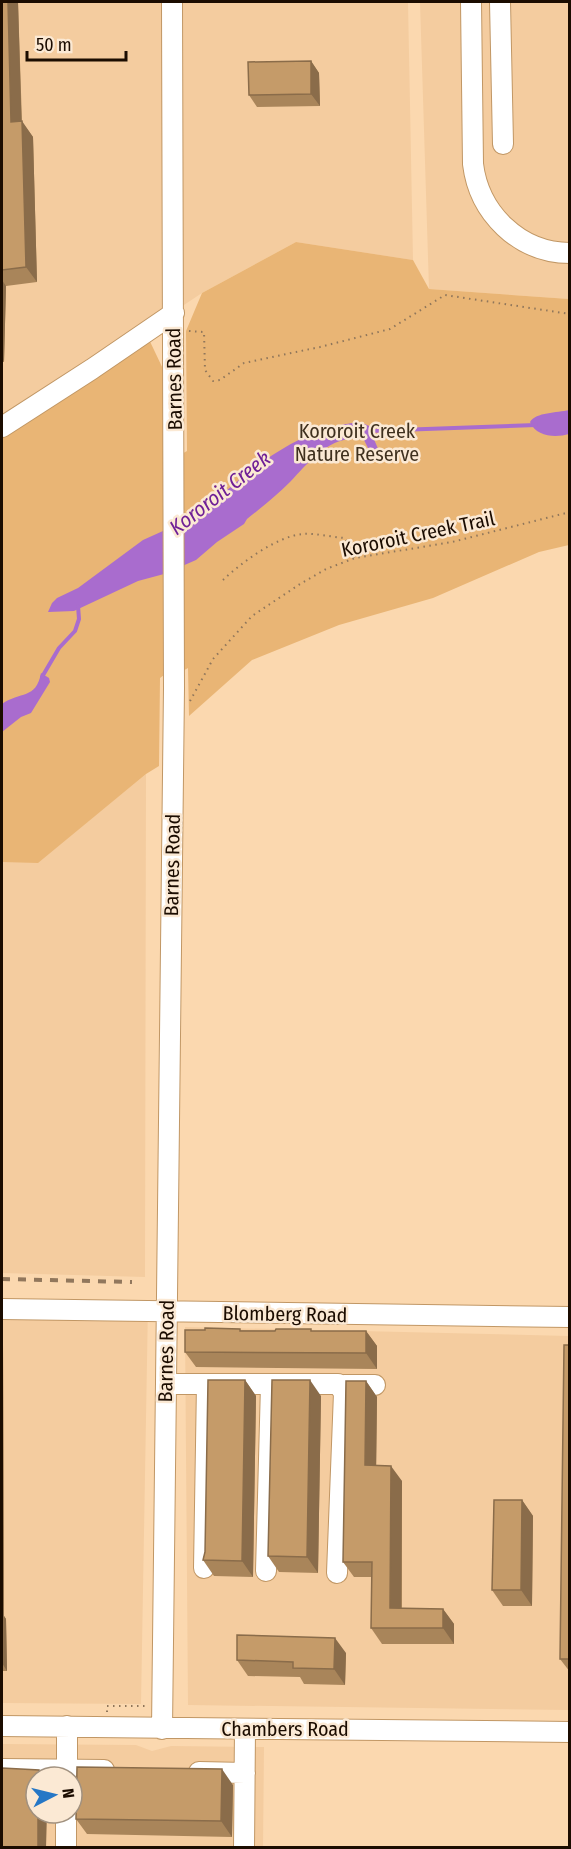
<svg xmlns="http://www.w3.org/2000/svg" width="571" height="1849" font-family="'Fira Sans Condensed',sans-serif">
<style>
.built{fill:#f4cc9f;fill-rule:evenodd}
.green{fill:#e9b575}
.water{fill:#a96cce}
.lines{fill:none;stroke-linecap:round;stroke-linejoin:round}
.stream{stroke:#a96cce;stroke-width:4}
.minor-casing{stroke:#c19765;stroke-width:22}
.path{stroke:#8f765b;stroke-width:2;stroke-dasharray:1.5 4.5;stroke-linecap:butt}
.minor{stroke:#fff;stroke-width:20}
.rail{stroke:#91775c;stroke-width:4;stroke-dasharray:8 8;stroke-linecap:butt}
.wall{fill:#a9855a}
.shaded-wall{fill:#8a6c4a}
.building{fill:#c59b69;stroke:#8a6c4a;stroke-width:1.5}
.labels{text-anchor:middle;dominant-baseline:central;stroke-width:5;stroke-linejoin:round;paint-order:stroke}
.street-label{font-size:20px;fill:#1b0c00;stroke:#fbe9d4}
.park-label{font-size:20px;fill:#3f301e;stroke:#fbe9d4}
.water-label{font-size:21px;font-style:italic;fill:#6f1f96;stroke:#fbe9d4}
</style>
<rect width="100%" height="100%" fill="#fbd8af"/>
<path class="built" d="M2 2H408L413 260 296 242 202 293 2 426Z
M420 2H569V299L429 289Z
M146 774 145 1277 2 1273V862H38Z
M2 1304H148L141 1704 2 1703Z
M185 1327 569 1336V1710L188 1705Z
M2 1744 136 1745 152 1751 171 1746 264 1747 263 1847 2 1848ZM36 1777H72V1813H36Z"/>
<path class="green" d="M296 242 413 260 429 289 569 299V545L539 552 433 598 339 625 252 660 189 716 188 668 165 681 164 675 160 678 159 766 146 774 38 863 2 862V426L145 331 164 371 166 463 187 451 186 331 202 293Z"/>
<path class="water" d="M569 410V434C556 438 536 437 530 422 536 412 557 413 569 410Z
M360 422 374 428 373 437 379 451 376 453 368 448 364 440C332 432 309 462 290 482 277 495 262 507 247 519L244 524 217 542 196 560 164 574 138 581 74 611 48 612 52 603 57 598 78 588 143 540 163 531 179 530C235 486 285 429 360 422Z
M41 673 49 678 50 682 31 713 21 717 2 732V704C20 691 36 700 41 673Z"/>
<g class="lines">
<path class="stream" d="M370 431 536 425
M42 677 59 648 75 631 79 619 78 606"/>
<g class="minor-casing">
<path id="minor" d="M471 2 473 164C479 213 519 253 570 253
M500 2 503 144
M2 427 92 369 174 313
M2 1309 570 1317
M166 1384H338L344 1393 337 1573
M344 1385H375
M204 1568 207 1384
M266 1571 271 1385
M2 1726 570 1732
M162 1729 174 688 172 2
M2 1769 104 1770
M199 1772 245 1773
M67 1777V1726
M66 1848V1813
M244 1848 245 1729"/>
</g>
<path class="path" d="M189 331 204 332 205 370 213 381 220 380 244 363 320 347 390 329 445 295 570 314
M223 580C241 563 277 536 303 534 316 533 331 537 345 538L355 558
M190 701 213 659 252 616 300 584 326 569 355 558 452 542 570 512
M107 1712V1706H147"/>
<use href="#minor" class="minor"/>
<path class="rail" d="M2 1279 132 1282"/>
</g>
<path class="wall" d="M2 2H18L22 122 33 137 37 282 6 286 4 362H2Z
M311 61 319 73 320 106 257 107 249 95Z
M205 1330 313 1331H366L377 1346V1369L196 1367 185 1352Z
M2 1341 3 1344 4 1616 6 1619 7 1671H2Z
M570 1345V1672L560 1659Z
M245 1380 256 1396 253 1577 214 1576 203 1560Z
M366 1381 377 1397 376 1466 402 1481V1608L443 1609 454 1624V1644H382L371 1628 372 1577H354L343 1562Z
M321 1396 318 1573 279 1572 268 1556Z
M522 1500 533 1516 532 1606H503L492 1590Z
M346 1653 345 1685 304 1684 300 1677 248 1676 237 1660Z
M233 1785 232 1837 87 1834 76 1819Z"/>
<path class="shaded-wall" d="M8 2H18L22 138 11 122Z
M311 61 319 73 320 106 311 94Z
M22 121 33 137 37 282 26 267Z
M2 280 6 286 4 362 2 358Z
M366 1331 377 1346V1369L366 1353Z
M2 1341 3 1344 4 1616 6 1619 7 1671 2 1663Z
M245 1380 256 1396 253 1577 242 1561Z
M310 1380 321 1396 318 1573 307 1557Z
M366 1381 377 1397 376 1481 365 1465Z
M391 1466 402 1481 401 1624 390 1608Z
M522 1500 533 1516 532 1606 521 1590Z
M443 1609 454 1624V1644L443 1628Z
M335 1638 346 1653 345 1685 334 1669Z
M222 1769 233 1785 232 1837 221 1821Z
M39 1770 44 1777H39Z
M38 1813H47L46 1848H38Z"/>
<path class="building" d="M2 2H8L11 122 22 121 26 267 2 270Z
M311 61V94L249 95 248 62Z
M205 1328 240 1329V1331H275L276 1329H311V1331H366V1353L185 1352V1330H205Z
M564 1345H570V1659H560Z
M208 1380H245L242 1561 203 1560 205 1552Z
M272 1380H310L307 1557 268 1556Z
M346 1381H366L365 1465 391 1466 390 1608 443 1609V1628H371L372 1562H343Z
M494 1500H522L521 1590H492Z
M237 1635 335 1638 334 1669 293 1668V1662L237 1660Z
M77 1767 222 1769 221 1821 76 1819Z
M2 1768 39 1770V1777H36V1813H38V1848H2Z"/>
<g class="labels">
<g class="street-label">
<text transform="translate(174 379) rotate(-91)">Barnes Road</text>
<text transform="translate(418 534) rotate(-12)">Kororoit Creek Trail</text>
<text transform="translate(172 865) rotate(-89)">Barnes Road</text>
<text transform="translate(285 1314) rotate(1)">Blomberg Road</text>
<text transform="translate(166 1351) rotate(-89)">Barnes Road</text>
<text x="285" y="1729">Chambers Road</text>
</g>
<g class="park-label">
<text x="357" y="431">Kororoit Creek<tspan x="357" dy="23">Nature Reserve</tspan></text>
</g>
<g class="water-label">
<text transform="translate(220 493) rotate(-38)">Kororoit Creek</text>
</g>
</g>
<rect width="571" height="1849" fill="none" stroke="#1b0c00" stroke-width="6"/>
<g transform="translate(54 1795) rotate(83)"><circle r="28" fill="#fbe9d4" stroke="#a1917f" stroke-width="1.5"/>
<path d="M0-4.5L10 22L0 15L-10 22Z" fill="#2577c6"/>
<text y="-9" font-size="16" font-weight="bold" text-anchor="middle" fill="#1b0c00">N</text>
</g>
<path d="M27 51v9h99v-9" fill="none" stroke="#1b0c00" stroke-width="3"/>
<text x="36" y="51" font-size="18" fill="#1b0c00" stroke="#fbe9d4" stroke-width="4.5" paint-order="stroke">50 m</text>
</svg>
